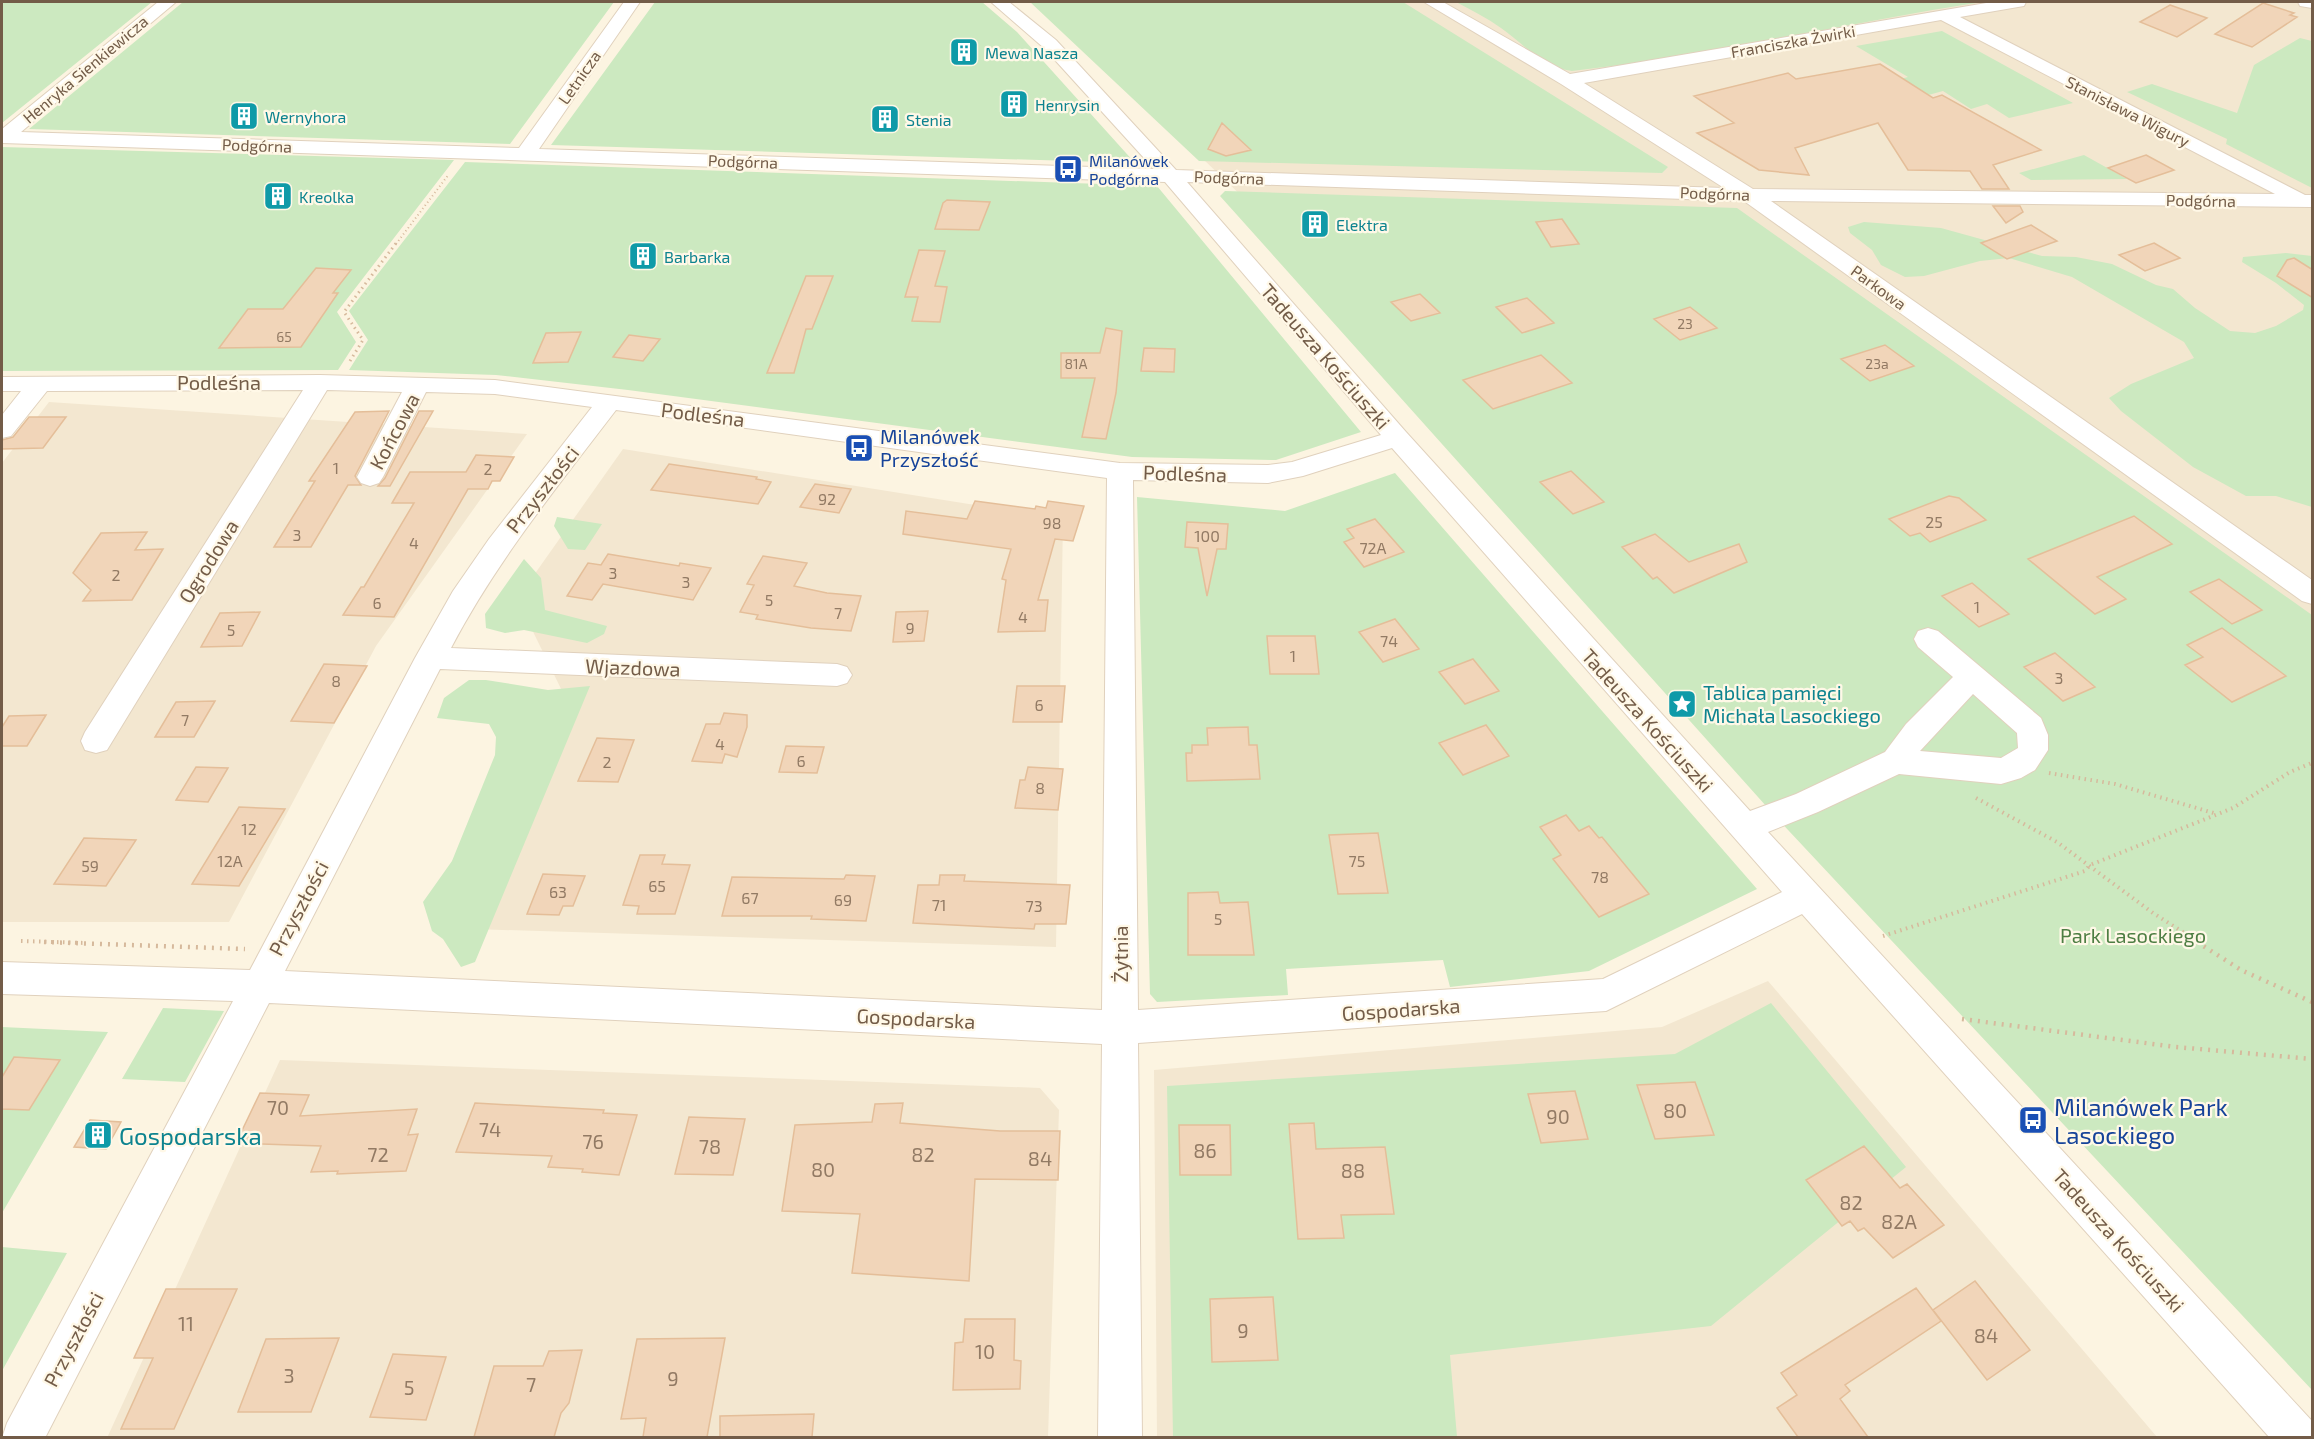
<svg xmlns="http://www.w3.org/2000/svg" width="2314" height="1439" font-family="'Exo 2',sans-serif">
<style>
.residential{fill:#f3e7d0}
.green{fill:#cce9c0}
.building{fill:#f1d5b9;stroke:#e4be99;stroke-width:1.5}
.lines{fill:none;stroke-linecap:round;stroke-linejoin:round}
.minor-casing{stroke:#e0d1bd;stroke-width:2}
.path-far3{stroke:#d6b99c;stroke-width:2;stroke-dasharray:1 3;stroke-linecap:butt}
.path-far2{stroke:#d6b99c;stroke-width:3;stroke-dasharray:1.5 4;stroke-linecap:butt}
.path-far1{stroke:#d6b99c;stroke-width:4;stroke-dasharray:1.5 4.5;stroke-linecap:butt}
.path{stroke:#d6b99c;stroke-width:4.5;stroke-dasharray:2 6;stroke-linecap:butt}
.minor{fill:#fff;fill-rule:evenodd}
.labels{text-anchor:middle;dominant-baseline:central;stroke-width:4.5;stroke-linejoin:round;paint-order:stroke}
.far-number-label{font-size:14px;fill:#927a64}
.far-street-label{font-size:16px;fill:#735c48;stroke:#fff8e7}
.far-culture-label{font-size:16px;fill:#0d838f;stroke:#fff8e7;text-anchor:start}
.far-transit-label{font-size:16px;fill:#164399;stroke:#fff8e7;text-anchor:start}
.number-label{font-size:16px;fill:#927a64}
.street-label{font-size:20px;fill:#735c48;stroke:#fff8e7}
.transit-label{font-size:20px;fill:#164399;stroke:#fff8e7;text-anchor:start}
.culture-label{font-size:20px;fill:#0d838f;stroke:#fff8e7;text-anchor:start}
.park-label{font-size:20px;fill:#4e7e43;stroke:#fff8e7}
.near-number-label{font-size:20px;fill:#927a64}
.near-transit-label{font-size:24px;fill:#164399;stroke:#fff8e7;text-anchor:start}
.near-culture-label{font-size:24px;fill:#0d838f;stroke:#fff8e7;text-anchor:start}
</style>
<rect width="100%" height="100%" fill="#fcf4e1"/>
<path class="residential" d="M1039 2H2312V659L1250 204Z
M49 402 527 434 376 646 229 922H2V463Z
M623 449 1063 519 1056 947 473 929 565 697 517 599Z
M1768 981 2157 1437H1157L1154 1070 1662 1027Z
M280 1060 1040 1088 1059 1110 1048 1437 107 1438Z"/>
<path class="green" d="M2 2H152L2 123Z
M183 2H614L510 144 29 129Z
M655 2H982L1017 32 1135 163 551 145Z
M1030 2H1403L1668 167 1662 173 1199 161Z
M1456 2H1982C1846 23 1710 56 1572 71 1543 68 1524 44 1501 28 1487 18 1471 10 1456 2Z
M1942 31 2073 103 2009 118 1987 104 1971 109 1943 91 1899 103 1870 87 1908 77 1856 46Z
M2300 38 2312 41V188L2226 144 2227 139 2127 92 2152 84 2237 113 2254 65Z
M2 147 454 160 337 312 356 342 338 370 2 371Z
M2084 155 2127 179 2031 180 2019 173Z
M465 162 1157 186 1361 432 1276 460 1132 457 628 390 496 375 349 370 368 340 349 311Z
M1225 191 1737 208 2312 615V1390L1775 816 1220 196Z
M1864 222 1941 228 2042 256 2076 257 2112 264 2156 285 2173 289 2195 308 2230 331 2255 333 2276 326 2303 310 2304 305 2276 283 2242 262 2243 257 2286 253 2312 256V507L2276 496H2246L2193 467 2121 411 2109 398 2131 384 2194 358 2184 342 2072 277 2009 258 1980 261 1924 276 1905 277 1881 265 1872 250 1850 233 1848 227Z
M1395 473 1757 889 1589 971 1450 987 1443 960 1286 969 1288 995 1157 1002 1150 994 1137 497 1285 511Z
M557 517 602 524 585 550 568 549 554 526Z
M524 559 541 578 545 610 607 626 604 634 587 643 524 630 505 633 486 628 485 614Z
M469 680H486L548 690 590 686 475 962 461 967 443 939 432 931 423 902 452 861 495 755 496 737 489 724 437 718 444 698Z
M1771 1003 1906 1167 1711 1326 1450 1355 1457 1437H1173L1167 1086 1675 1054Z
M163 1008 224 1011 185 1082 122 1079Z
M2 1027 108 1032 2 1213Z
M2 1247 67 1253 2 1371Z"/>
<path class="building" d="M2263 3 2294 13 2290 15 2297 17 2252 47 2215 34Z
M2170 5 2207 18 2177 37 2140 22Z
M1880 64 1933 98 1942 95 2041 150 1993 165 2009 189H1982L1970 171 1908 170 1878 123 1795 148 1809 175 1759 170 1697 133 1734 123 1694 96 1788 73 1796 79Z
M1222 123 1251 150 1226 156 1208 149Z
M2146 155 2174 170 2136 183 2108 168Z
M947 200 990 202 979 230 935 229 943 203Z
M1993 206H2020L2023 212 2006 223Z
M1562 219 1579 244 1551 247 1536 222Z
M2031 225 2057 241 2007 259 1981 243Z
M2154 243 2180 258 2145 271 2119 255Z
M919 250 945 251 935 286 947 287 940 322 912 321 918 297H905Z
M2294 258 2313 270V298L2277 276 2287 260Z
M316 268 351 270 333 293H338L301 347 219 348 248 309H283Z
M806 276H833L812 329H806L794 373H767Z
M1420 294 1440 313 1411 321 1391 302Z
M1527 298 1554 323 1522 333 1496 307Z
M1690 307 1717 328 1680 340 1654 319Z
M1106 328 1122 331 1116 393 1106 439 1082 437 1095 378H1061V353H1100Z
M581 332 568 362 533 363 546 333Z
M629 335 660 339 643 361 613 357Z
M1885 345 1914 366 1870 381 1841 359Z
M1144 348 1175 349 1174 372 1141 371Z
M1541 355 1572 383 1493 409 1463 380Z
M389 411 355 476 361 485H348L311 547H274L315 481H309L355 412Z
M419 411H433L390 486H378L385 478Z
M29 417H66L43 448 2 449V440L13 437Z
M476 455 514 457 500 481H492L488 489H468L394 617 343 615 361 587H364L414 503H392L410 472H466Z
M669 464 757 477 756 479 771 482 758 504 651 490Z
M1571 471 1604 502 1573 514 1540 482Z
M815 484 851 489 839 513 800 507Z
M1949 496 1959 498 1986 520 1930 542 1920 533 1910 536 1889 519Z
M975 501 1035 509 1036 506 1046 508 1048 501 1084 506 1073 541 1055 539 1038 600H1048L1045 631 998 632 1006 580 1002 579 1011 549 903 534 906 511 967 519Z
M2134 516 2172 544 2097 577 2126 599 2095 614 2028 559Z
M1375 519 1404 552 1364 567 1344 542 1354 538 1347 529Z
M1187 522 1228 524 1226 549H1217L1207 596 1198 548 1185 547Z
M147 532 135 550 163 549 132 600 83 601 91 590 73 573 101 533Z
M1655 534 1689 562 1739 544 1747 562 1674 593 1657 577 1653 579 1622 547Z
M608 554 679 566 680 563 711 568 693 600 603 584 592 600 567 596 588 563 601 565Z
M763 556 807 563 794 586 827 593 861 596 851 631 811 628 756 619 758 615 740 612 754 585 747 584Z
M2219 579 2262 610 2232 624 2190 592Z
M1972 583 2009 614 1979 627 1942 596Z
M928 611 924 641 893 642 896 612Z
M260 612 242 646 201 647 220 613Z
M1395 619 1419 649 1383 662 1359 632Z
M2222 628 2286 676 2232 702 2185 665 2203 657 2187 645Z
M1267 636H1315L1319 674H1270Z
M2055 653 2095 687 2063 701 2024 667Z
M1473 659 1499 691 1465 704 1439 672Z
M324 664 367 666 334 723 291 721Z
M1017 686H1065L1062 722H1013Z
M215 701 194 737H155L176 702Z
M724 713 747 715V727L737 757 725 754 722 763 692 761 706 724H720Z
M46 715 27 746H2V727L9 716Z
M1486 725 1509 756 1463 775 1439 743Z
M1248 727 1249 745H1257L1260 779 1187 781 1186 753H1192V745H1208L1207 728Z
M597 738 634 740 618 782 578 781Z
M786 746 824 747 817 773 779 772Z
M196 767 228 768 208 802 176 800Z
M1028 767 1063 769 1058 810 1015 808 1020 780H1025Z
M239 807 285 809 239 886 192 884Z
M1566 815 1579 831 1589 826 1599 838 1602 837 1649 894 1599 917 1553 859 1561 855 1540 827Z
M1378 833 1388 893 1338 894 1329 835Z
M84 838 136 840 106 886 54 884Z
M640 855H665L662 864 690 865 675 914H637L639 906 623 905Z
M543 874 585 876 573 906H563L559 915 527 914Z
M846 875 875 876 866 921 811 919 812 916H722L732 877 844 879Z
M940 875H965L964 881 1070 885 1066 924H1035L1034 929 913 923 918 885H939Z
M1218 892 1220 903 1248 902 1254 955H1188V893Z
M14 1057 60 1060 29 1110 2 1109V1077Z
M1695 1082 1714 1135 1655 1139 1637 1085Z
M1575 1091 1588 1139 1541 1143 1528 1094Z
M260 1093 309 1095 300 1116 417 1109 408 1135 418 1134 406 1171 337 1174 338 1171 311 1172 321 1146 236 1143Z
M475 1103 604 1110 603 1113 637 1115 619 1175 582 1172 583 1169 548 1167 552 1156 456 1152Z
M903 1103 900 1123 1000 1131H1060L1058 1180 975 1179 969 1281 852 1273 860 1214 782 1211 795 1125 872 1122 875 1104Z
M689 1117 745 1119 733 1175 675 1174Z
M90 1120 121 1122 106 1149 74 1147Z
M1314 1123 1316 1149 1385 1147 1394 1214 1341 1215 1344 1238 1298 1239 1289 1124Z
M1179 1125H1230L1231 1175H1180Z
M1864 1146 1900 1188 1907 1184 1944 1225 1893 1258 1864 1228 1858 1231 1850 1221 1842 1226 1806 1180Z
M1975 1281 2030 1350 1987 1380 1933 1310Z
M1916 1288 1941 1321 1845 1385 1850 1391 1840 1399 1868 1437H1798L1777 1408 1797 1395 1781 1373Z
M166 1289H237L174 1429H121L153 1358H134Z
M1273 1297 1278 1360 1212 1362 1210 1299Z
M965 1319H1015L1014 1360 1021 1361 1020 1389 953 1390 955 1343 963 1342Z
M339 1338 311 1412H238L266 1339Z
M725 1338 707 1437H643L646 1418 621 1419 637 1339Z
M582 1350 569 1403 561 1413 554 1437H474L494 1366H543L549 1351Z
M393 1354 446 1357 426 1420 370 1417Z
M814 1414 812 1437H720V1416Z"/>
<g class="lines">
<g class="minor-casing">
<path id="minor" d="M158 2H176L21 132 519 148 624 2H640L539 149 1154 169 1044 48 991 2H1009L1056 40 1176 170 1724 188 1561 84 1424 2H1443L1570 74 1992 2H2026L2024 6 2018 7 1960 17 2305 195H2312V207L1771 201 2312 580V604L2302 601 1744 201 1187 182 1406 432 1750 811 1796 794 1885 752 1906 724 1953 677 1918 647 1914 639 1918 631 1928 628 1938 631 2041 718 2048 735V750L2035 770 2021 778 2001 784 1899 774 1818 812 1768 832 2312 1421V1438H2270L1802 914 1606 1011 1138 1043 1142 1438H1098L1102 1044 269 1003 45 1438H2L7 1423 233 1001 2 994V962L250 970 415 658 453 591 489 539 592 407 495 394 426 392 383 477 379 483 370 486 361 483 357 477 402 392 327 390 107 750 96 753 85 750 81 741 85 732 303 390 47 391 11 436 2 438V415L21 391H2V377L320 375 495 380 1120 463 1268 465 1292 462 1381 435 1165 182 2 143V129ZM1941 20 2275 194 1753 189 1584 83ZM616 410 1107 478 1102 1010 285 971 440 669 837 686 847 683 852 675 847 667 837 664 451 648C496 562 557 487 616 410ZM1392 448 1782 892 1603 979 1138 1010 1133 480 1268 483 1303 476ZM1973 694 2017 733 2018 748 2001 758 1920 751Z
M2298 2H2312V8L2300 6Z"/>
</g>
<path class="path-far3" d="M396 244 449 174"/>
<path class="path-far2" d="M350 361 363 340 344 312 397 242"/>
<path class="path-far1" d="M2049 773 2115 784 2217 814
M1976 798 2057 842 2153 913 2200 943
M1883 936 2085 871 2090 865 2233 808 2290 772 2312 763
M21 941 86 943"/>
<path class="path" d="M44 942 245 949
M2197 942 2241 970 2312 1002
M1962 1019 2176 1047 2312 1059"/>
<use href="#minor" class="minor"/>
</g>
<defs>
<g id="building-square" transform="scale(1.5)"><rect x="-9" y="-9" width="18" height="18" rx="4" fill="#0f9aa8" stroke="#fff8e7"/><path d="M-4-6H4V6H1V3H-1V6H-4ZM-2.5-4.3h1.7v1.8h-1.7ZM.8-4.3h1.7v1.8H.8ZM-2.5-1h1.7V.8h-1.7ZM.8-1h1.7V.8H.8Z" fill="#fff"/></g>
<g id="bus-square" transform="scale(1.5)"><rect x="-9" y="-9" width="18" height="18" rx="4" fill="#1a4fb4" stroke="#fff8e7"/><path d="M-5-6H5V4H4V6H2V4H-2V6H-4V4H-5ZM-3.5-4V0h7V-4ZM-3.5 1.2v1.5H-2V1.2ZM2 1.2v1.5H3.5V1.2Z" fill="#fff"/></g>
<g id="sight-square" transform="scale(1.5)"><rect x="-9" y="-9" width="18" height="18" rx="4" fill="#0f9aa8" stroke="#fff8e7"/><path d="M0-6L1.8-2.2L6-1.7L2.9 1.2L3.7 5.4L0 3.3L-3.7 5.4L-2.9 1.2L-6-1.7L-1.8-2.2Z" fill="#fff"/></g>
</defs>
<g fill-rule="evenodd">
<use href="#building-square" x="964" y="52"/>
<use href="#building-square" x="1014" y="104"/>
<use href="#building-square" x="244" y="116"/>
<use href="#building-square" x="885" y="119"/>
<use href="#bus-square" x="1068" y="169"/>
<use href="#building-square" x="278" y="196"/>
<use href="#building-square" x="1315" y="224"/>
<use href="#building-square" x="643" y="256"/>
<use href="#bus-square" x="859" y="448"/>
<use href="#sight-square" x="1682" y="704"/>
<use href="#bus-square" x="2033" y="1120"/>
<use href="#building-square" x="98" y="1135"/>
</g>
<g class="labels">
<g class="far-number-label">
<text x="1685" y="323">23</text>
<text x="284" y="336">65</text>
<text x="1076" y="363">81A</text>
<text x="1877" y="363">23a</text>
</g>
<g class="far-street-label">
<text transform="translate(1793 41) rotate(-10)">Franciszka Żwirki</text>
<text transform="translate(85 69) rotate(-40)">Henryka Sienkiewicza</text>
<text transform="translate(579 77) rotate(-55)">Letnicza</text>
<text transform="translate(2128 111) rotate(27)">Stanisława Wigury</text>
<text transform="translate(257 145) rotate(2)">Podgórna</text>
<text transform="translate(743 161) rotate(2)">Podgórna</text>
<text transform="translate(1229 177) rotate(2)">Podgórna</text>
<text transform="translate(1715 193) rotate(2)">Podgórna</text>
<text transform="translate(2201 200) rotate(1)">Podgórna</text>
<text transform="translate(1879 287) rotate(36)">Parkowa</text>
</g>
<g class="far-culture-label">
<text x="985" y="52">Mewa Nasza</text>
<text x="1035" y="104">Henrysin</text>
<text x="265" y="116">Wernyhora</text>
<text x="906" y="119">Stenia</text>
<text x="299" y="196">Kreolka</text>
<text x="1336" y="224">Elektra</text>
<text x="664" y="256">Barbarka</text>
</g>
<g class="far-transit-label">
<text x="1089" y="160">Milanówek<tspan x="1089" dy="18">Podgórna</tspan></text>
</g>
<g class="number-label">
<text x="336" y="467">1</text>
<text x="488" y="468">2</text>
<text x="827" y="498">92</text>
<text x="1934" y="521">25</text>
<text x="1052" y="522">98</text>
<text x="297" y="534">3</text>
<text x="1207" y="535">100</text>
<text x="414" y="542">4</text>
<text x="1373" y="547">72A</text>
<text x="613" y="572">3</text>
<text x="116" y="574">2</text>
<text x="686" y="581">3</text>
<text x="769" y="599">5</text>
<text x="377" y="602">6</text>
<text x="1977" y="606">1</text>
<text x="838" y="612">7</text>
<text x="1023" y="616">4</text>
<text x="910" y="627">9</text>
<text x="231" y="629">5</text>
<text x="1389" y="640">74</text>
<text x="1293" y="655">1</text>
<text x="2059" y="677">3</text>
<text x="336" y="680">8</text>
<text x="1039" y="704">6</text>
<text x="185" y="719">7</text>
<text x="720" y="743">4</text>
<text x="801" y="760">6</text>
<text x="607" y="761">2</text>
<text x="1040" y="787">8</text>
<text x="249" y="828">12</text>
<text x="230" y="860">12A</text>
<text x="1357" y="860">75</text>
<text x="90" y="865">59</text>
<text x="1600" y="876">78</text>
<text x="657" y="885">65</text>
<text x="558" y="891">63</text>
<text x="750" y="897">67</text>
<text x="843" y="899">69</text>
<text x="939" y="904">71</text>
<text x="1034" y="905">73</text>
<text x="1218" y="918">5</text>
</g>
<g class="street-label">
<text transform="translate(1326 356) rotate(49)">Tadeusza Kościuszki</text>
<text x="219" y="382">Podleśna</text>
<text transform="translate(703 414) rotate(7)">Podleśna</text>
<text transform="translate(394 431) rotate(-62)">Końcowa</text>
<text transform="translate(1185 473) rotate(2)">Podleśna</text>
<text transform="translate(542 489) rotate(-52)">Przyszłości</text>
<text transform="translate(208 561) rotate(-58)">Ogrodowa</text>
<text transform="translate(633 667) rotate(2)">Wjazdowa</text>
<text transform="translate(1648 720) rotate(48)">Tadeusza Kościuszki</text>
<text transform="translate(298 908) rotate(-62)">Przyszłości</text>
<text transform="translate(1120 954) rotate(-90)">Żytnia</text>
<text transform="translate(1401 1009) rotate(-4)">Gospodarska</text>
<text transform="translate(916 1018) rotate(3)">Gospodarska</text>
<text transform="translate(2119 1240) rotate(48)">Tadeusza Kościuszki</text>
<text transform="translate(73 1339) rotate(-62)">Przyszłości</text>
</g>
<g class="transit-label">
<text x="880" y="436">Milanówek<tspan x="880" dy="23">Przyszłość</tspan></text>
</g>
<g class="culture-label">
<text x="1703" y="692">Tablica pamięci<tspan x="1703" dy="23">Michała Lasockiego</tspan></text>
</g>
<g class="park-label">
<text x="2133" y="935">Park Lasockiego</text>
</g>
<g class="near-number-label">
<text x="278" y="1107">70</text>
<text x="1675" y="1110">80</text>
<text x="1558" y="1116">90</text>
<text x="490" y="1129">74</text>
<text x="593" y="1141">76</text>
<text x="710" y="1146">78</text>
<text x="1205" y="1150">86</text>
<text x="378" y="1154">72</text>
<text x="923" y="1154">82</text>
<text x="1040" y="1158">84</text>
<text x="823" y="1169">80</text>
<text x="1353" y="1170">88</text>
<text x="1851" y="1202">82</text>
<text x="1899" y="1221">82A</text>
<text x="186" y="1323">11</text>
<text x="1243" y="1330">9</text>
<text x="1986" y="1335">84</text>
<text x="985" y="1351">10</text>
<text x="289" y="1375">3</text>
<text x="673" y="1378">9</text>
<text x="531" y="1384">7</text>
<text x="409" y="1387">5</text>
</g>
<g class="near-transit-label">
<text x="2054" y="1106">Milanówek Park<tspan x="2054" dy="28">Lasockiego</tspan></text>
</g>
<g class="near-culture-label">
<text x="119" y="1135">Gospodarska</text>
</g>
</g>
<rect width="2314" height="1439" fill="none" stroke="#735c48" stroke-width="6"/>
</svg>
